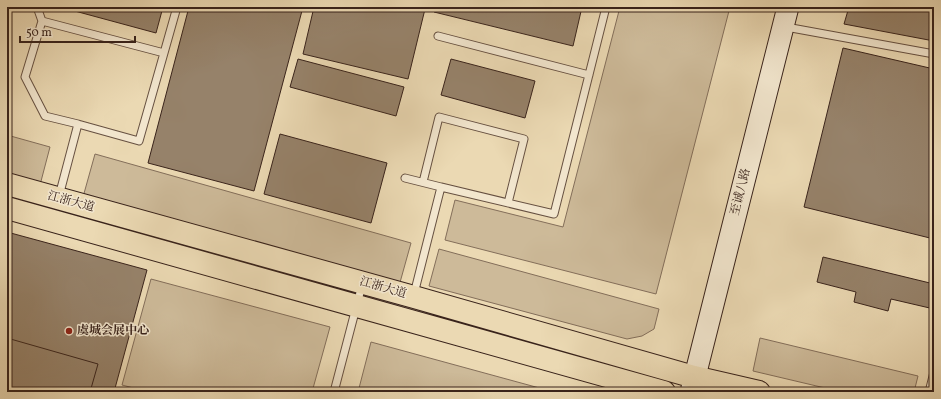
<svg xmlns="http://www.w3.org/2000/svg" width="941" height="399" font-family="Vollkorn,'Noto Serif SC',serif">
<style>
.green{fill:#cdba99;stroke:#836e5a}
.building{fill:#96826a;stroke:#39231b}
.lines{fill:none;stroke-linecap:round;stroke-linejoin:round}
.lane-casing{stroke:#665041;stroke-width:9}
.secondary-casing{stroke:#39231b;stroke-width:23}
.primary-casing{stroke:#39231b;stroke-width:24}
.lane{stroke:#f2e6ce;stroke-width:7}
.secondary{stroke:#f2e6ce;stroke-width:21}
.primary{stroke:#ebd9b3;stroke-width:22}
.poi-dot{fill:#8f2418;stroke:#f2e6ce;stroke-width:1.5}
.labels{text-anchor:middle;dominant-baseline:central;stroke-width:3;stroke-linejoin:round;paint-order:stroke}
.street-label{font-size:12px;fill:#39231b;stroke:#f2e6ce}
.poi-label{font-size:12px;font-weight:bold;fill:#39231b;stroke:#f2e6ce;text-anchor:start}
</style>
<rect width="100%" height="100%" fill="#ebd9b3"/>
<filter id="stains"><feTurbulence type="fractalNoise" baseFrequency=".005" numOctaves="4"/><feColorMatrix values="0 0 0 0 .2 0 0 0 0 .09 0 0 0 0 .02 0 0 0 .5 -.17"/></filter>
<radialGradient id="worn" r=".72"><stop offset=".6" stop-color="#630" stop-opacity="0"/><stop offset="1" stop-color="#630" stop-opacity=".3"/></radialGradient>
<path class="green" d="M620 7H730L656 294 445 240 455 200 563 227Z
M7 135 50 147 40 185 7 176Z
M95 154 411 243 399 286 83 197Z
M439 249 659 309 654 329 642 336 627 339 429 286Z
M151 279 330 327 312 392H149L122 385Z
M760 338 918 376 914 392H842L753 371Z
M371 342 554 392H358Z"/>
<path class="building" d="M60 7H163L156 33Z
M189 7H303L254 191 148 163Z
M314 7H417L425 9 408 79 303 54Z
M436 7H582L573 46 434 12Z
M849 7H934V41L844 24Z
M843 48 934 69V239L804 207Z
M298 59 404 87 396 116 290 87Z
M451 59 535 81 525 118 441 95Z
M280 134 387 163 371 223 264 194Z
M7 232 147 270 114 392H7Z
M823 257 934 284V309L891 299 888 311 854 302 856 292 817 282Z
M7 338 98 364 90 392H7Z"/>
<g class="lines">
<g class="lane-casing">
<path id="lane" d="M37 7 42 21
M786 27 934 54
M438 36 589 75
M164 53 177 7
M405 178 441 187 414 294
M423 182 439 117 524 139 508 203
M441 187 554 214 606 7
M59 196 78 124 139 141 164 53 42 21 25 77 45 116 78 124
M334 392 362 285
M929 392 934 372"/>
</g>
<g class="secondary-casing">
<path id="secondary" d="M691 392 788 7"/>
</g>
<g class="primary-casing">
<path id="primary" d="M7 184 414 297 694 377 759 392
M7 208 664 392"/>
</g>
<use href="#lane" class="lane"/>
<use href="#secondary" class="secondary"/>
<use href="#primary" class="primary"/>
</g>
<circle class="poi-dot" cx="69" cy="331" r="4"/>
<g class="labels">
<g class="street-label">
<text transform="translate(741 192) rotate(-76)">至诚八路</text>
<text transform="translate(71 202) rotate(15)">江浙大道</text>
<text transform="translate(383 288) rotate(16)">江浙大道</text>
</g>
<g class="poi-label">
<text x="77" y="331">虞城会展中心</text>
</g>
</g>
<rect width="941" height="399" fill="none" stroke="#ebd9b3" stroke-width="24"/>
<rect x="8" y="8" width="925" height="383" fill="none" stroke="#39231b" stroke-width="2"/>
<rect x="12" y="12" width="917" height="375" fill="none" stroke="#39231b"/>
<path d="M20 36v6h115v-6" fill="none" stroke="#39231b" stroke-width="2"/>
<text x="26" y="36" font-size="12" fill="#39231b" stroke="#f2e6ce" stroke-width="3" paint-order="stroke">50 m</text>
<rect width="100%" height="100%" filter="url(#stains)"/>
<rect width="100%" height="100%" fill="url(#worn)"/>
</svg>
